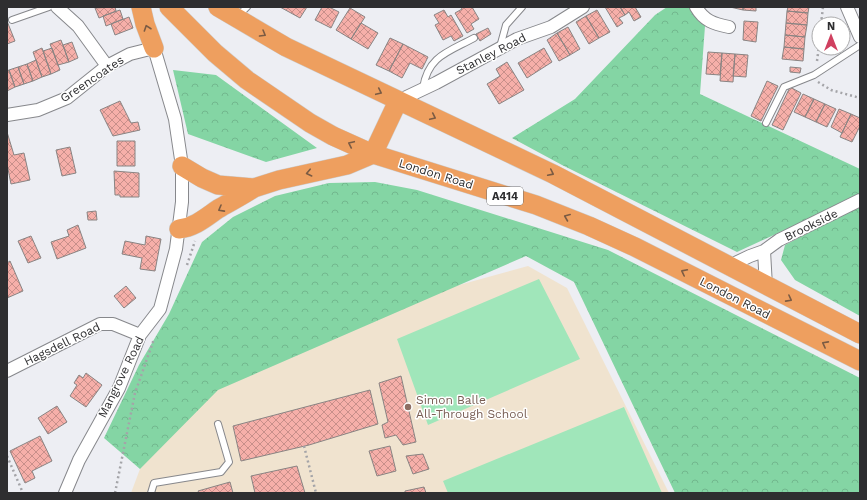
<svg xmlns="http://www.w3.org/2000/svg" width="867" height="500" font-family="'Work Sans',sans-serif">
<style>
.education{fill:#f0e3cf}
.green{fill:#a0e6ba}
.forest{fill:url(#forest-crowns)}
.building{fill:url(#building-cross-hatch);stroke:#898483}
.lines{fill:none;stroke-linecap:round;stroke-linejoin:round}
.service-casing{stroke:#87888c;stroke-width:8}
.minor-casing{stroke:#87888c;stroke-width:14}
.trunk-casing{stroke:#cdcdcd;stroke-width:20}
.path{stroke:#a4a4a8;stroke-width:2.5;stroke-dasharray:2 3;stroke-linecap:butt}
.service{stroke:#fff;stroke-width:6}
.minor{stroke:#fff;stroke-width:12}
.trunk{stroke:#ee9f5f;stroke-width:19}
.oneway{stroke:#7b5b43}
.education-dot{fill:#8d6e63;stroke:#fff;stroke-width:1.5}
.labels{text-anchor:middle;dominant-baseline:central;stroke-width:3;stroke-linejoin:round;paint-order:stroke}
.shield{fill:#fff;stroke:#6d6d6e;stroke-width:1}
.shield-label{font-size:11px;font-weight:bold;fill:#2e2e30}
.street-label{font-size:12px;fill:#2e2e30;stroke:#fff}
.education-label{font-size:12px;fill:#785e54;stroke:#fff;text-anchor:start}
</style>
<defs>
<pattern id="forest-crowns" width="20" height="18" patternUnits="userSpaceOnUse"><rect width="20" height="18" fill="#84d5a4"/><path d="M2 6a3 3 0 1 1 6 0M12 15a3 3 0 1 1 6 0" fill="none" stroke="#72b78e"/></pattern>
<pattern id="building-cross-hatch" width="8" height="8" patternUnits="userSpaceOnUse"><rect width="8" height="8" fill="#f6afa9"/><path d="M0 0l8 8M0 8l8-8" fill="none" stroke="#c88f8a"/></pattern>
</defs>
<rect width="100%" height="100%" fill="#edeef3"/>
<path class="education" d="M528 266 567 288 669 493H131L140 469 238 346Z"/>
<path class="green" d="M539 279 580 359 428 425 397 339Z
M624 407 662 493H448L443 481Z"/>
<path class="forest" d="M667 7H692L705 26 700 94 860 169V195L737 252 562 165 512 138 575 99 655 15Z
M173 70 216 75 317 148 266 162 188 134Z
M375 182 417 190 608 250 860 378V493H675L574 282 526 256 218 390 140 469 104 438 139 365 169 314 202 242 233 217 275 196 329 183Z
M860 206V316L795 280 781 260 785 245Z"/>
<path class="building" d="M115 7 116 11 99 18 95 8Z
M280 7H307L300 18Z
M322 7H329L339 12 331 28 315 20Z
M461 7H472L479 19 471 24 474 29 467 33 455 13 462 9Z
M605 7H620L625 15 619 18 623 23 617 27Z
M620 7H635L641 17 634 21 629 12 625 15Z
M730 7H743V10Z
M743 7H756V11L743 10Z
M788 7H809L808 13 787 11Z
M350 8 365 17 351 39 336 30Z
M120 10 123 19 106 26 103 16Z
M444 10 448 17 451 15 463 36 454 41 451 36 443 40 435 25 439 23 434 15Z
M597 10 610 32 599 38 586 16Z
M787 11 808 13 807 25 786 23Z
M586 16 599 38 589 44 576 22Z
M129 17 133 28 115 35 111 24Z
M7 21 15 41 7 44Z
M744 21 758 22 756 42 743 40Z
M361 23 378 33 368 49 351 39Z
M786 23 807 25 805 37 785 35Z
M568 27 580 49 570 55 557 33Z
M488 28 491 34 480 41 476 34Z
M557 33 570 55 559 61 547 40Z
M785 35 805 37 804 49 784 47Z
M390 38 403 44 389 71 376 65Z
M61 40 69 62 58 65 50 44Z
M72 42 78 58 69 62 63 45Z
M403 44 428 57 422 69 410 63 402 78 389 71Z
M784 47 804 49 803 61 782 59Z
M42 48 51 74 42 77 33 52Z
M52 48 60 70 51 74 43 51Z
M544 48 552 62 527 78 518 63Z
M708 52 722 53 720 75 706 74Z
M722 53 735 54 733 82 720 81Z
M735 54 748 55 746 77 733 76Z
M36 60 42 77 33 81 27 64Z
M507 62 524 90 499 104 487 84 500 76 496 69Z
M27 64 33 81 24 84 18 67Z
M18 67 24 84 15 87 9 70Z
M790 67 801 68 800 73 790 72Z
M9 70 15 87 7 91V71Z
M767 81 778 86 761 121 751 116Z
M790 87 801 93 783 130 772 125Z
M803 94 814 99 805 117 794 112Z
M814 99 825 104 816 122 805 117Z
M120 101 131 123 138 122 140 130 113 136 100 110Z
M825 104 836 109 827 127 816 122Z
M839 109 851 114 842 133 831 127Z
M851 114 860 118V126L852 142 840 137Z
M7 132 14 155 24 153 30 180 11 184 7 164Z
M117 141H135V166H117Z
M70 147 76 173 62 176 56 150Z
M114 171 139 173V197H120V195H115Z
M96 211 97 220H88L87 212Z
M78 225 86 248 57 259 51 242 69 236 67 230Z
M31 236 41 258 28 263 18 241Z
M146 236 161 239 155 271 140 269 142 258 122 254 125 241 145 245Z
M10 261 23 291 7 298V263Z
M126 286 136 298 124 308 114 296Z
M86 373 102 385 86 407 70 396 77 385 74 383 79 375 83 378Z
M401 376 416 442 403 445 396 435 385 438 382 425 388 422 379 383Z
M370 390 378 424 309 445 241 461 233 426Z
M57 406 67 422 48 434 38 418Z
M40 436 52 461 32 471 35 478 25 483 10 451Z
M390 446 396 471 377 476 369 451Z
M423 454 429 469 413 474 406 456Z
M297 466 305 493H255L251 476Z
M230 482 233 493H199L198 491Z
M424 487 426 493H405V491Z"/>
<g class="lines">
<g class="service-casing">
<path id="service" d="M238 16 247 7
M12 20 49 7
M500 47 506 25 522 7
M423 88C428 56 448 52 474 38
M766 123 784 87 814 75 860 45
M151 493 154 483 221 472 229 462 218 424"/>
</g>
<g class="minor-casing">
<path id="minor" d="M57 7 78 26 107 66
M696 7C704 21 714 24 729 27
M847 7 860 37
M398 101 436 83 517 39 551 27 583 7
M7 115 38 110 67 98 107 66 130 54 154 48 175 119 182 166V202L176 249 160 309 140 335 119 388 79 460 65 493
M764 251 779 240 860 200
M729 266 750 256 764 251 766 286
M7 371 100 324H113L140 335"/>
</g>
<g class="trunk-casing">
<path id="trunk" d="M141 7 145 24 154 48
M169 7 215 53 247 80 310 123 333 136 373 154 536 205 589 226 635 247 860 361
M218 7 286 47 553 174 860 334
M182 166 202 178 218 185 254 188 279 180 347 165 373 154 398 101
M179 229C195 227 205 218 218 209 230 202 242 196 254 188"/>
</g>
<path class="path" d="M821 24 823 7
M817 61 819 46
M818 82 831 90 860 98
M187 265 195 241
M304 446 316 493
M7 456 23 493
M115 493 135 393 154 339"/>
<use href="#service" class="service"/>
<use href="#minor" class="minor"/>
<use href="#trunk" class="trunk"/>
</g>
<defs><path id="oneway-chevron" d="M-2-3.5L2.5 0L-2 3.5" fill="none" stroke-width="1.6" stroke-linecap="round" stroke-linejoin="round"/></defs>
<g class="oneway">
<use href="#oneway-chevron" transform="translate(147 28) rotate(-109)"/>
<use href="#oneway-chevron" transform="translate(263 34) rotate(30)"/>
<use href="#oneway-chevron" transform="translate(379 92) rotate(25)"/>
<use href="#oneway-chevron" transform="translate(433 117) rotate(25)"/>
<use href="#oneway-chevron" transform="translate(351 144) rotate(-155)"/>
<use href="#oneway-chevron" transform="translate(309 173) rotate(167)"/>
<use href="#oneway-chevron" transform="translate(551 173) rotate(26)"/>
<use href="#oneway-chevron" transform="translate(221 209) rotate(151)"/>
<use href="#oneway-chevron" transform="translate(567 217) rotate(-158)"/>
<use href="#oneway-chevron" transform="translate(684 272) rotate(-153)"/>
<use href="#oneway-chevron" transform="translate(789 299) rotate(28)"/>
<use href="#oneway-chevron" transform="translate(825 344) rotate(-152)"/>
</g>
<circle class="education-dot" cx="408" cy="407" r="4"/>
<g class="labels">
<rect class="shield" x="487" y="187" width="36" height="18" rx="3"/>
<g class="shield-label">
<text x="505" y="196">A414</text>
</g>
<g class="street-label">
<text transform="translate(491 54) rotate(-27)">Stanley Road</text>
<text transform="translate(92 79) rotate(-34)">Greencoates</text>
<text transform="translate(436 174) rotate(17)">London Road</text>
<text transform="translate(811 225) rotate(-26)">Brookside</text>
<text transform="translate(735 298) rotate(27)">London Road</text>
<text transform="translate(62 344) rotate(-26)">Hagsdell Road</text>
<text transform="translate(121 377) rotate(-64)">Mangrove Road</text>
</g>
<g class="education-label">
<text x="416" y="400">Simon Balle<tspan x="416" dy="14">All-Through School</tspan></text>
</g>
</g>
<rect width="867" height="500" fill="none" stroke="#2e2e30" stroke-width="16"/>
<g transform="translate(831 36)"><circle r="19" fill="#ffffff" stroke="#ababac"/>
<path d="M0-3L7 15L0 10L-7 15Z" fill="#d04060"/>
<text y="-6" font-size="11" font-weight="bold" text-anchor="middle" fill="#2e2e30">N</text>
</g>
</svg>
